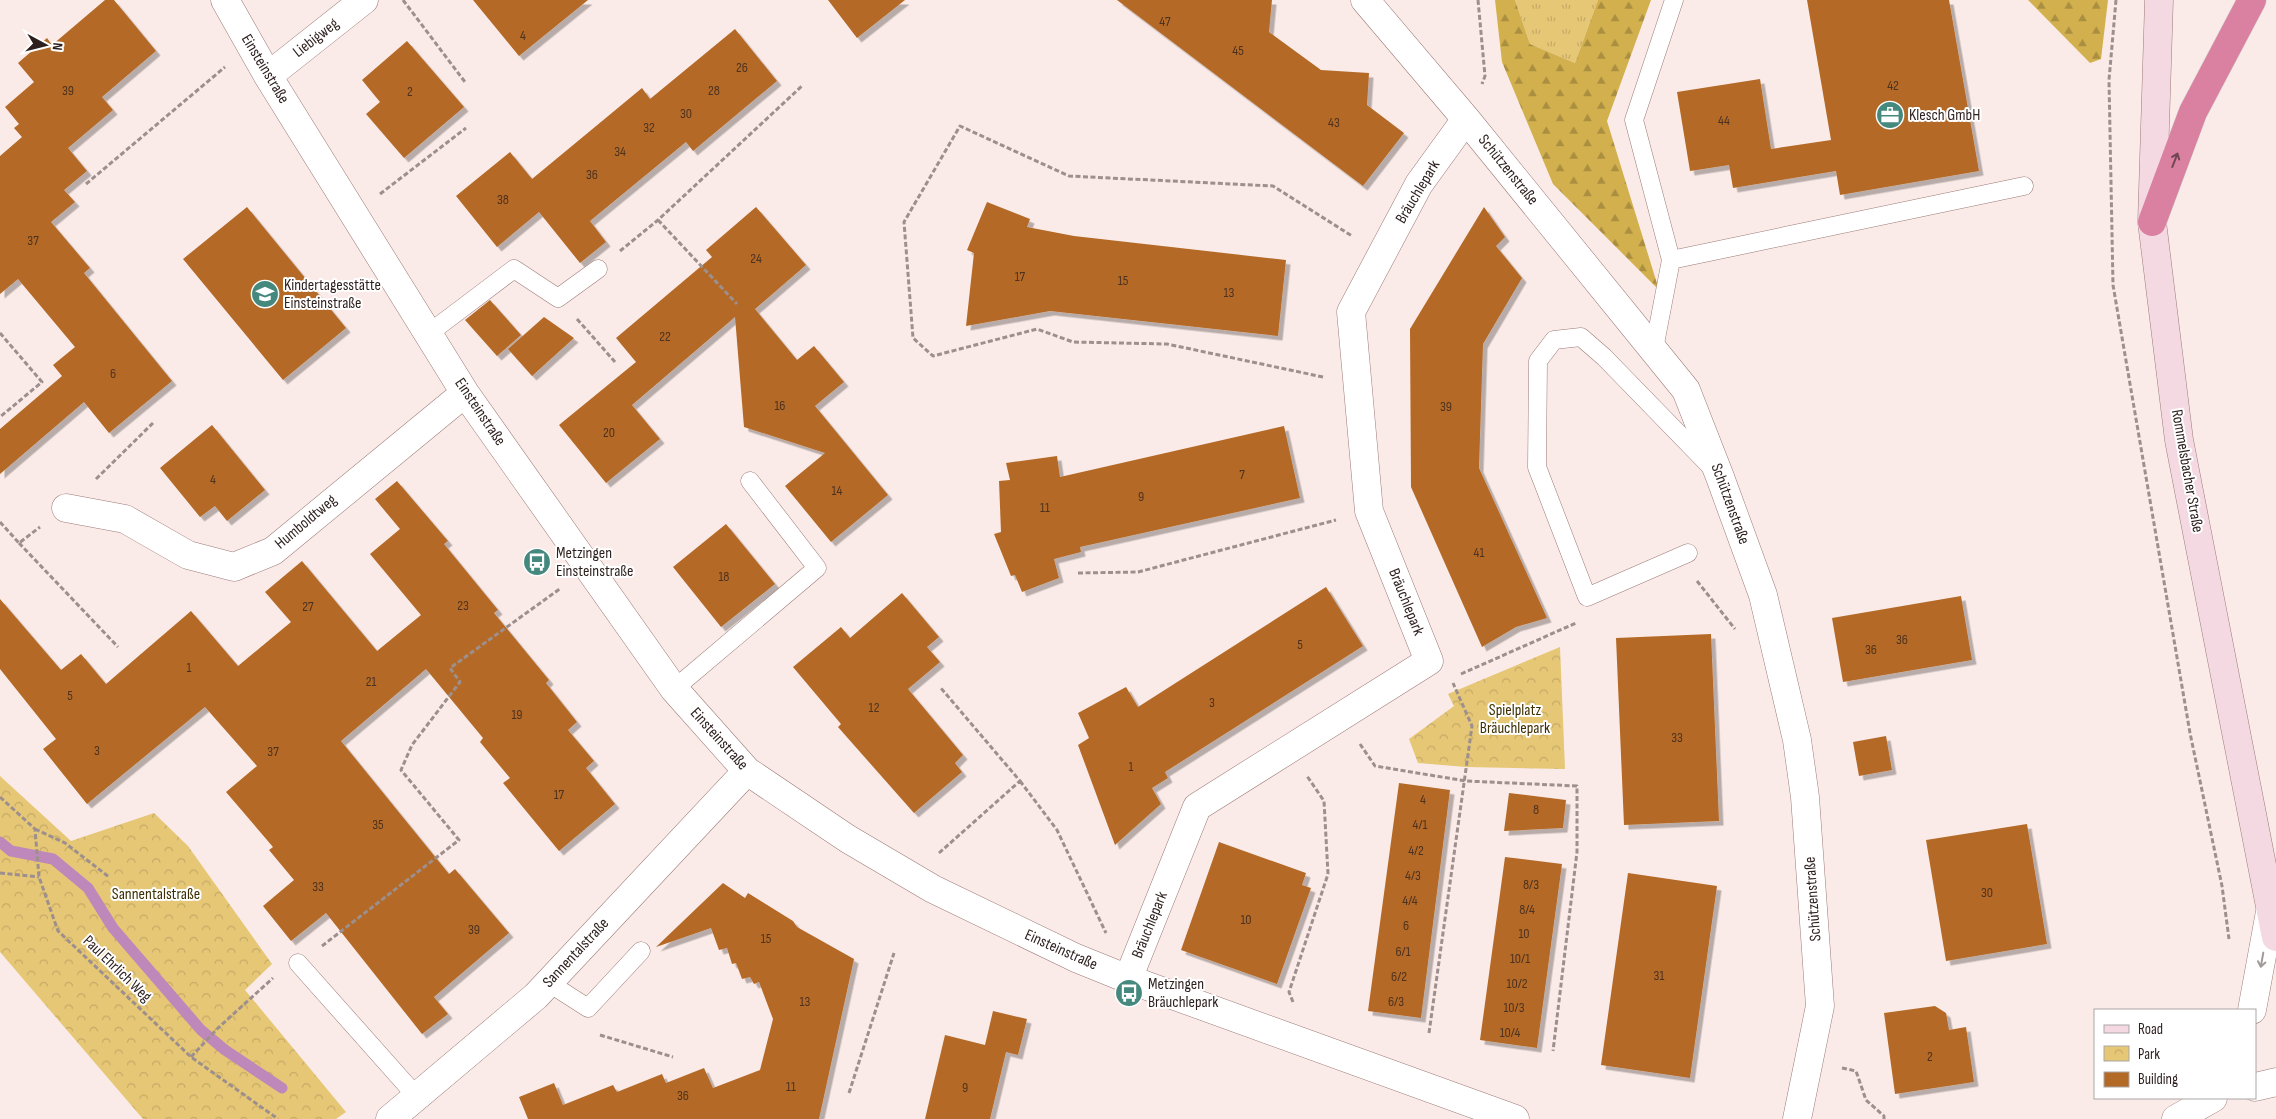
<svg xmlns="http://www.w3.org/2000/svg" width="2276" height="1119" font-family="'Sofia Sans Condensed',sans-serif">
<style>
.grass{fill:url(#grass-tufts)}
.forest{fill:url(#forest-firs)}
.park{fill:url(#park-crowns)}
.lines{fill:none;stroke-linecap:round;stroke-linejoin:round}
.stream{stroke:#be89ba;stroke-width:11}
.building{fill:#b46a27;filter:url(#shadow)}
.lane-casing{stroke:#9d7b77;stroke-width:19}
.street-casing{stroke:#9d7b77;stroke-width:29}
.secondary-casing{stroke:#9d7b77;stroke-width:29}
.highway-casing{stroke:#d1cecd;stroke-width:29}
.path{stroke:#9d8f8d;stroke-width:3;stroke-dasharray:5 2.5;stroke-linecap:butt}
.lane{stroke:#fff;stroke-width:18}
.street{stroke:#fff;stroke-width:28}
.secondary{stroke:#f4d9e3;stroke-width:28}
.highway{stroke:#da81a2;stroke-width:28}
.oneway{stroke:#724652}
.oneway2{stroke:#a09a99}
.labels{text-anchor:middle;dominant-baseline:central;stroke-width:4;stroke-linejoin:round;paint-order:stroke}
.number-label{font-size:14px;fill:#4e3220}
.street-label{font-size:16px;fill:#2c1f1d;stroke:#fff}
.poi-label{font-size:16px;fill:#2c1f1d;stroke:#fff;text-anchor:start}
.park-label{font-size:16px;fill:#3d2f03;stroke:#fff}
</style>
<defs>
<pattern id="grass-tufts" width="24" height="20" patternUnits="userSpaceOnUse" patternTransform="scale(1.25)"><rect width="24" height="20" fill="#e6c776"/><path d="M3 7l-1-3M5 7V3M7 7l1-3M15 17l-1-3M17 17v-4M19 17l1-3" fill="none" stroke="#c5aa66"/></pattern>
<pattern id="forest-firs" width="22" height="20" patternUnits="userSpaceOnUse" patternTransform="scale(1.25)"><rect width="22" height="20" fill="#d3b04e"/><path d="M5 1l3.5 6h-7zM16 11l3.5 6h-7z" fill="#ab8f40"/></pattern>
<pattern id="park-crowns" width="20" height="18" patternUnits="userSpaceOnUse" patternTransform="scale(1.25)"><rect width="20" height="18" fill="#e6c776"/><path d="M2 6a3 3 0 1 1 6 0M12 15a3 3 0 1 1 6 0" fill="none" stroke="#c5aa66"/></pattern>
<filter id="shadow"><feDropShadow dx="4.5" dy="4.5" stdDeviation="0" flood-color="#0004"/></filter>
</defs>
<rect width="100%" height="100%" fill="#faebe8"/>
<path class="grass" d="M1515 0H1598L1575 63 1530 44Z"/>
<path class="forest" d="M1495 0H1515L1530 44 1575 63 1598 0H1651L1607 121 1659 290 1553 184 1502 62Z
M2028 0H2108L2101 59 2090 63Z"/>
<path class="park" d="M1560 647 1565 769 1466 767 1418 763 1409 739 1454 706 1448 694Z
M0 776 71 841 154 813 188 846 272 964 245 990 346 1112 336 1119H143L0 952Z"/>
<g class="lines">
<path class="stream" d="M0 842 11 851 53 859 88 888 113 928 201 1030 225 1050 282 1088"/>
</g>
<path class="building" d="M105 0H114L156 51 102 97 113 110 68 148 87 171 64 190 75 202 51 222 90 268 84 273 172 381 109 433 84 402 0 474V429L62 376 53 365 75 347 18 279 0 294V156L22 137 14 128 19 124 5 107 34 82 18 63 47 38 52 45Z
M473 0H588L519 56Z
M828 0H905L857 38Z
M1117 0H1272L1269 32 1321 70 1369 73 1367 105 1404 133 1363 186Z
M1807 0H1949L1979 171 1840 195 1836 171 1733 188 1729 165 1690 171 1677 92 1760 79 1771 149 1831 140Z
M735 29 777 81 693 151 686 142 590 221 606 242 580 263 539 212 497 247 456 196 510 152 532 179 642 88 650 99Z
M407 41 464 107 404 158 366 114 380 102 362 80Z
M987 202 1030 219 1027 227 1074 236 1286 260 1278 336 1050 311 966 326 974 253 967 250Z
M247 207 346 328 283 380 183 259Z
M756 207 806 265 755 309 797 360 814 346 844 382 815 406 888 495 831 542 785 486 825 453 744 427 735 317 632 405 660 439 606 483 559 425 636 362 616 338 712 257 706 250Z
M1484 207 1505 237 1496 246 1522 278 1483 344 1479 468 1547 618 1516 627 1482 647 1411 487 1410 329Z
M490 300 521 335 497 356 465 320Z
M544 317 574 338 532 376 508 349Z
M212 425 265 490 227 521 215 506 200 517 160 468Z
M1284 426 1300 498 1080 547 1081 552 1054 559 1059 578 1022 592 1015 575 1011 576 994 534 1001 532 999 481 1010 480 1006 463 1057 456 1060 477Z
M397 481 448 541 444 544 498 610 494 613 549 680 546 683 577 722 568 730 594 761 586 768 615 804 559 851 503 783 510 778 480 742 483 738 426 669 341 741 449 874 455 869 509 933 434 997 448 1014 422 1034 326 913 291 941 263 906 294 880 269 850 273 847 226 792 257 766 205 707 87 804 43 749 56 739 0 669V599L61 670 81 654 106 684 191 611 238 666 291 622 265 592 302 561 377 651 421 615 370 554 400 529 375 499Z
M726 524 775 584 721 627 673 567Z
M1326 587 1363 646 1165 772 1168 778 1152 788 1161 804 1115 845 1078 745 1089 738 1078 713 1126 687 1138 707Z
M902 593 939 637 927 647 940 662 908 689 963 755 955 763 962 772 914 813 838 727 841 724 793 667 841 627 850 638Z
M1961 596 1972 660 1843 682 1832 618Z
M1711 634 1719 821 1624 825 1616 638Z
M1886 736 1892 770 1859 776 1853 742Z
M1399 783 1450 790 1421 1018 1368 1011Z
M1509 793 1566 800 1563 828 1504 831Z
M2027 824 2047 944 1946 961 1926 840Z
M1219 842 1306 873 1302 885 1311 888 1277 984 1181 950Z
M1505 857 1562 864 1537 1048 1480 1040Z
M1628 873 1717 886 1690 1078 1601 1065Z
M723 883 745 898 748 893 793 921 797 927 854 959 819 1119H528L519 1097 554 1083 563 1105 613 1085 617 1092 662 1074 666 1083 704 1068 713 1088 760 1070 773 1019 759 982 754 984 750 977 742 979 736 963 732 964 727 948 719 950 711 928 656 947Z
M1935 1006 1946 1013 1949 1030 1966 1027 1974 1082 1895 1094 1884 1013Z
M993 1011 1027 1019 1018 1055 1006 1052 990 1119H925L945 1035 985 1045Z"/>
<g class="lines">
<g class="lane-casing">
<path id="lane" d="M1671 260 2024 186
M428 334 514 269 558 298 598 269
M1654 349 1671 260 1634 120 1674 0
M1688 553 1587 597 1537 467 1538 361 1554 340 1581 337 1604 357 1712 468
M674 689 817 568 750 481
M298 963 418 1098
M549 983 588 1008 641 951"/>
</g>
<g class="street-casing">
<path id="street" d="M225 0 268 76 465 393 674 689 747 771 848 839 933 889 1076 958 1128 979 1515 1119
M1365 0 1466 119 1686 390 1720 477 1763 595 1797 740 1805 797 1820 1006 1797 1119
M268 76 364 0
M66 508 125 519 188 555 234 567 273 551 465 393
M1128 979 1197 807 1429 661 1369 511 1351 312 1419 184 1466 119
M2252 1010 2270 912
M2255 1087 2276 1082
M390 1119 536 996 747 771
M2176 1119 2213 1098"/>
</g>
<g class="secondary-casing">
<path id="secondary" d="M2159 0 2152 222 2179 440 2276 937"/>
</g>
<g class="highway-casing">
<path id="highway" d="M2152 222 2193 112 2252 0"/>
</g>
<path class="path" d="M403 0 465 82
M1478 0 1485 76 1482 84
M2116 0 2109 80 2113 285 2190 733 2222 886 2229 939
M86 184 225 67
M380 194 466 128
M658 220 737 304
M620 251 658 220 803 85
M577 319 615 362
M0 333 42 382 0 417
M1323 377 1167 344 1073 342 1037 329 933 356 913 338 904 222 960 126 1069 176 1273 186 1352 236
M96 479 153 423
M0 522 19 543 40 527
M19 543 118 647
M1078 573 1138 572 1336 520
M1697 581 1735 629
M1461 674 1576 623
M1360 744 1375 766 1466 781 1577 786V852L1553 1051
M1020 781 1057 830 1106 933
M0 797 35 829 39 877 58 931 191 1057 278 1119
M35 829 65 843 109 877
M939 853 1020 781 940 687
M0 873 39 877
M322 946 459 840 401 770 412 745 460 682 450 668 561 588
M1293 1002 1289 992 1328 874 1324 801 1307 776
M1429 1033 1472 726 1453 683
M600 1035 673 1057
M191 1057 218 1028 273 978
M1842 1068 1856 1071 1866 1100 1884 1116V1119
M849 1093 894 953"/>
<use href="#lane" class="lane"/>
<use href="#street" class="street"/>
<use href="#secondary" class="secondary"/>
<use href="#highway" class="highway"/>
</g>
<defs><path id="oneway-shaft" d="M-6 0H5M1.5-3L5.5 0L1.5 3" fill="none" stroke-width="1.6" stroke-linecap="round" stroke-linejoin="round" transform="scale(1.25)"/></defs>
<use class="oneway" href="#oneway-shaft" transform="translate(2175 160) rotate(-69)"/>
<use class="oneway2" href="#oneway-shaft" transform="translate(2262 960) rotate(100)"/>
<defs>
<g id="office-disc" transform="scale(1.4375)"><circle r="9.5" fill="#44887e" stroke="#fff"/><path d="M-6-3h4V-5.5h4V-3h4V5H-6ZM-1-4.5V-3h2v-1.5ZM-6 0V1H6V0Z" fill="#fff"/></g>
<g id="school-disc" transform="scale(1.4375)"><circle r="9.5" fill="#44887e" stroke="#fff"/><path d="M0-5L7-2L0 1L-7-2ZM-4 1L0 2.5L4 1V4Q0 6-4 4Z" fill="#fff"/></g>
<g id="bus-disc" transform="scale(1.4375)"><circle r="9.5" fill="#44887e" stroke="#fff"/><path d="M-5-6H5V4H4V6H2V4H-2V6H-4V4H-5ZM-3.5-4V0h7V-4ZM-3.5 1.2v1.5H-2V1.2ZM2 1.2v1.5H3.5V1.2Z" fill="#fff"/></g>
</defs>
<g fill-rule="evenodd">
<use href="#office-disc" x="1890" y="115"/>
<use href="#school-disc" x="265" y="294"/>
<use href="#bus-disc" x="537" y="562"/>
<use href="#bus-disc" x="1129" y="993"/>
</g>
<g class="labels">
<g class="number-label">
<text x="1165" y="21">47</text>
<text x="523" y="35">4</text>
<text x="1238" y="50">45</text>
<text x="742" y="67">26</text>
<text x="1893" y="85">42</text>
<text x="68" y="90">39</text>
<text x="714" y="90">28</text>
<text x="410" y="91">2</text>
<text x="686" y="113">30</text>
<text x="1724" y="120">44</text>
<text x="1334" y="122">43</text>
<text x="649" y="127">32</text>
<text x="620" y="151">34</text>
<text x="592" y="174">36</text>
<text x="503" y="199">38</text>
<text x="33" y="240">37</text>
<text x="756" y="258">24</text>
<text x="1020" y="276">17</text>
<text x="1123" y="280">15</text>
<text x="1229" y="292">13</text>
<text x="665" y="336">22</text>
<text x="113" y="373">6</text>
<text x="780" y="405">16</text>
<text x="1446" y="406">39</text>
<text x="609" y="432">20</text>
<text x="1242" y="474">7</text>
<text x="213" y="479">4</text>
<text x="837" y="490">14</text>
<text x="1141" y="496">9</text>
<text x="1045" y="507">11</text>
<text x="1479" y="552">41</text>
<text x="724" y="576">18</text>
<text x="463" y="605">23</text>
<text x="308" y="606">27</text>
<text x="1902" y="639">36</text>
<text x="1300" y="644">5</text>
<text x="1871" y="649">36</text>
<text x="189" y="667">1</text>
<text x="371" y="681">21</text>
<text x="70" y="695">5</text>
<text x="1212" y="702">3</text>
<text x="874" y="707">12</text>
<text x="517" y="714">19</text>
<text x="1677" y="737">33</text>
<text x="97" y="750">3</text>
<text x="273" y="751">37</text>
<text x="1131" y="766">1</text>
<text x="559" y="794">17</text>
<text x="1423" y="799">4</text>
<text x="1536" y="809">8</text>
<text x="378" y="824">35</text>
<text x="1420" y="824">4/1</text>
<text x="1416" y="850">4/2</text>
<text x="1413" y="875">4/3</text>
<text x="1531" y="884">8/3</text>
<text x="318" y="886">33</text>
<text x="1987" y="892">30</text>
<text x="1410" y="900">4/4</text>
<text x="1527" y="909">8/4</text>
<text x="1246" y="919">10</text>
<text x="1406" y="925">6</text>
<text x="474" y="929">39</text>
<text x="1524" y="933">10</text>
<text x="766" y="938">15</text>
<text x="1403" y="951">6/1</text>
<text x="1520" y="958">10/1</text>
<text x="1659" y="975">31</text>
<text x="1399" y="976">6/2</text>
<text x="1517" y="983">10/2</text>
<text x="805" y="1001">13</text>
<text x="1396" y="1001">6/3</text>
<text x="1514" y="1007">10/3</text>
<text x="1510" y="1032">10/4</text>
<text x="1930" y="1056">2</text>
<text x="791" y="1086">11</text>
<text x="965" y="1087">9</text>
<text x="683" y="1095">36</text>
</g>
<g class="street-label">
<text transform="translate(316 38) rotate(-38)">Liebigweg</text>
<text transform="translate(265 69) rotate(59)">Einsteinstraße</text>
<text transform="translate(1508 170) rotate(51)">Schützenstraße</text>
<text transform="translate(1418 192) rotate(-59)">Bräuchlepark</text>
<text transform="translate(480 412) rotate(56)">Einsteinstraße</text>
<text transform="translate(2187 471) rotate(80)">Rommelsbacher Straße</text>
<text transform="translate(1730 504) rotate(70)">Schützenstraße</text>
<text transform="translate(306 522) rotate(-40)">Humboldtweg</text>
<text transform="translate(1406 602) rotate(68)">Bräuchlepark</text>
<text transform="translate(719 739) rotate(48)">Einsteinstraße</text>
<text transform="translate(1813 899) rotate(-94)">Schützenstraße</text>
<text transform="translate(1150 925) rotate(-68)">Bräuchlepark</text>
<text transform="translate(1061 950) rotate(24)">Einsteinstraße</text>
<text transform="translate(576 953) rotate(-47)">Sannentalstraße</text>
<text transform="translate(117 969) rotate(44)">Paul Ehrlich Weg</text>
</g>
<g class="poi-label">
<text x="1909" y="115">Klesch GmbH</text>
<text x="284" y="285">Kindertagesstätte<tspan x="284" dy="18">Einsteinstraße</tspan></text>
<text x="556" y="553">Metzingen<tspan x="556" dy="18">Einsteinstraße</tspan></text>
<text x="1148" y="984">Metzingen<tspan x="1148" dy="18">Bräuchlepark</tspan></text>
</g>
<g class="park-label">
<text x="1515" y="710">Spielplatz<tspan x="1515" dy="18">Bräuchlepark</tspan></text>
<text x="156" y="894">Sannentalstraße</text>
</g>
</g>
<rect x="2094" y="1009" width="162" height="90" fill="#ffffff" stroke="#aba5a5"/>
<rect x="2104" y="1025" width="25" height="8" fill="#f4d9e3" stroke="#aba5a5"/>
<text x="2138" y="1034" font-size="15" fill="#2c1f1d">Road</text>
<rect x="2104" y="1046" width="25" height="15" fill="url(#park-crowns)" stroke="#aba5a5"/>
<text x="2138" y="1059" font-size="15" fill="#2c1f1d">Park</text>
<rect x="2104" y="1072" width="25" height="15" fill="#b46a27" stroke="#aba5a5"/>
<text x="2138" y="1084" font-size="15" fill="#2c1f1d">Building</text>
<g transform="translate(45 45) rotate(97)" stroke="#ffffff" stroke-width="4" paint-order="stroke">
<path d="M0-4L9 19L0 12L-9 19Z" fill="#2c1f1d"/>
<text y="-8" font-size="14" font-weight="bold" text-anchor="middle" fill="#2c1f1d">N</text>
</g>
</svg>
